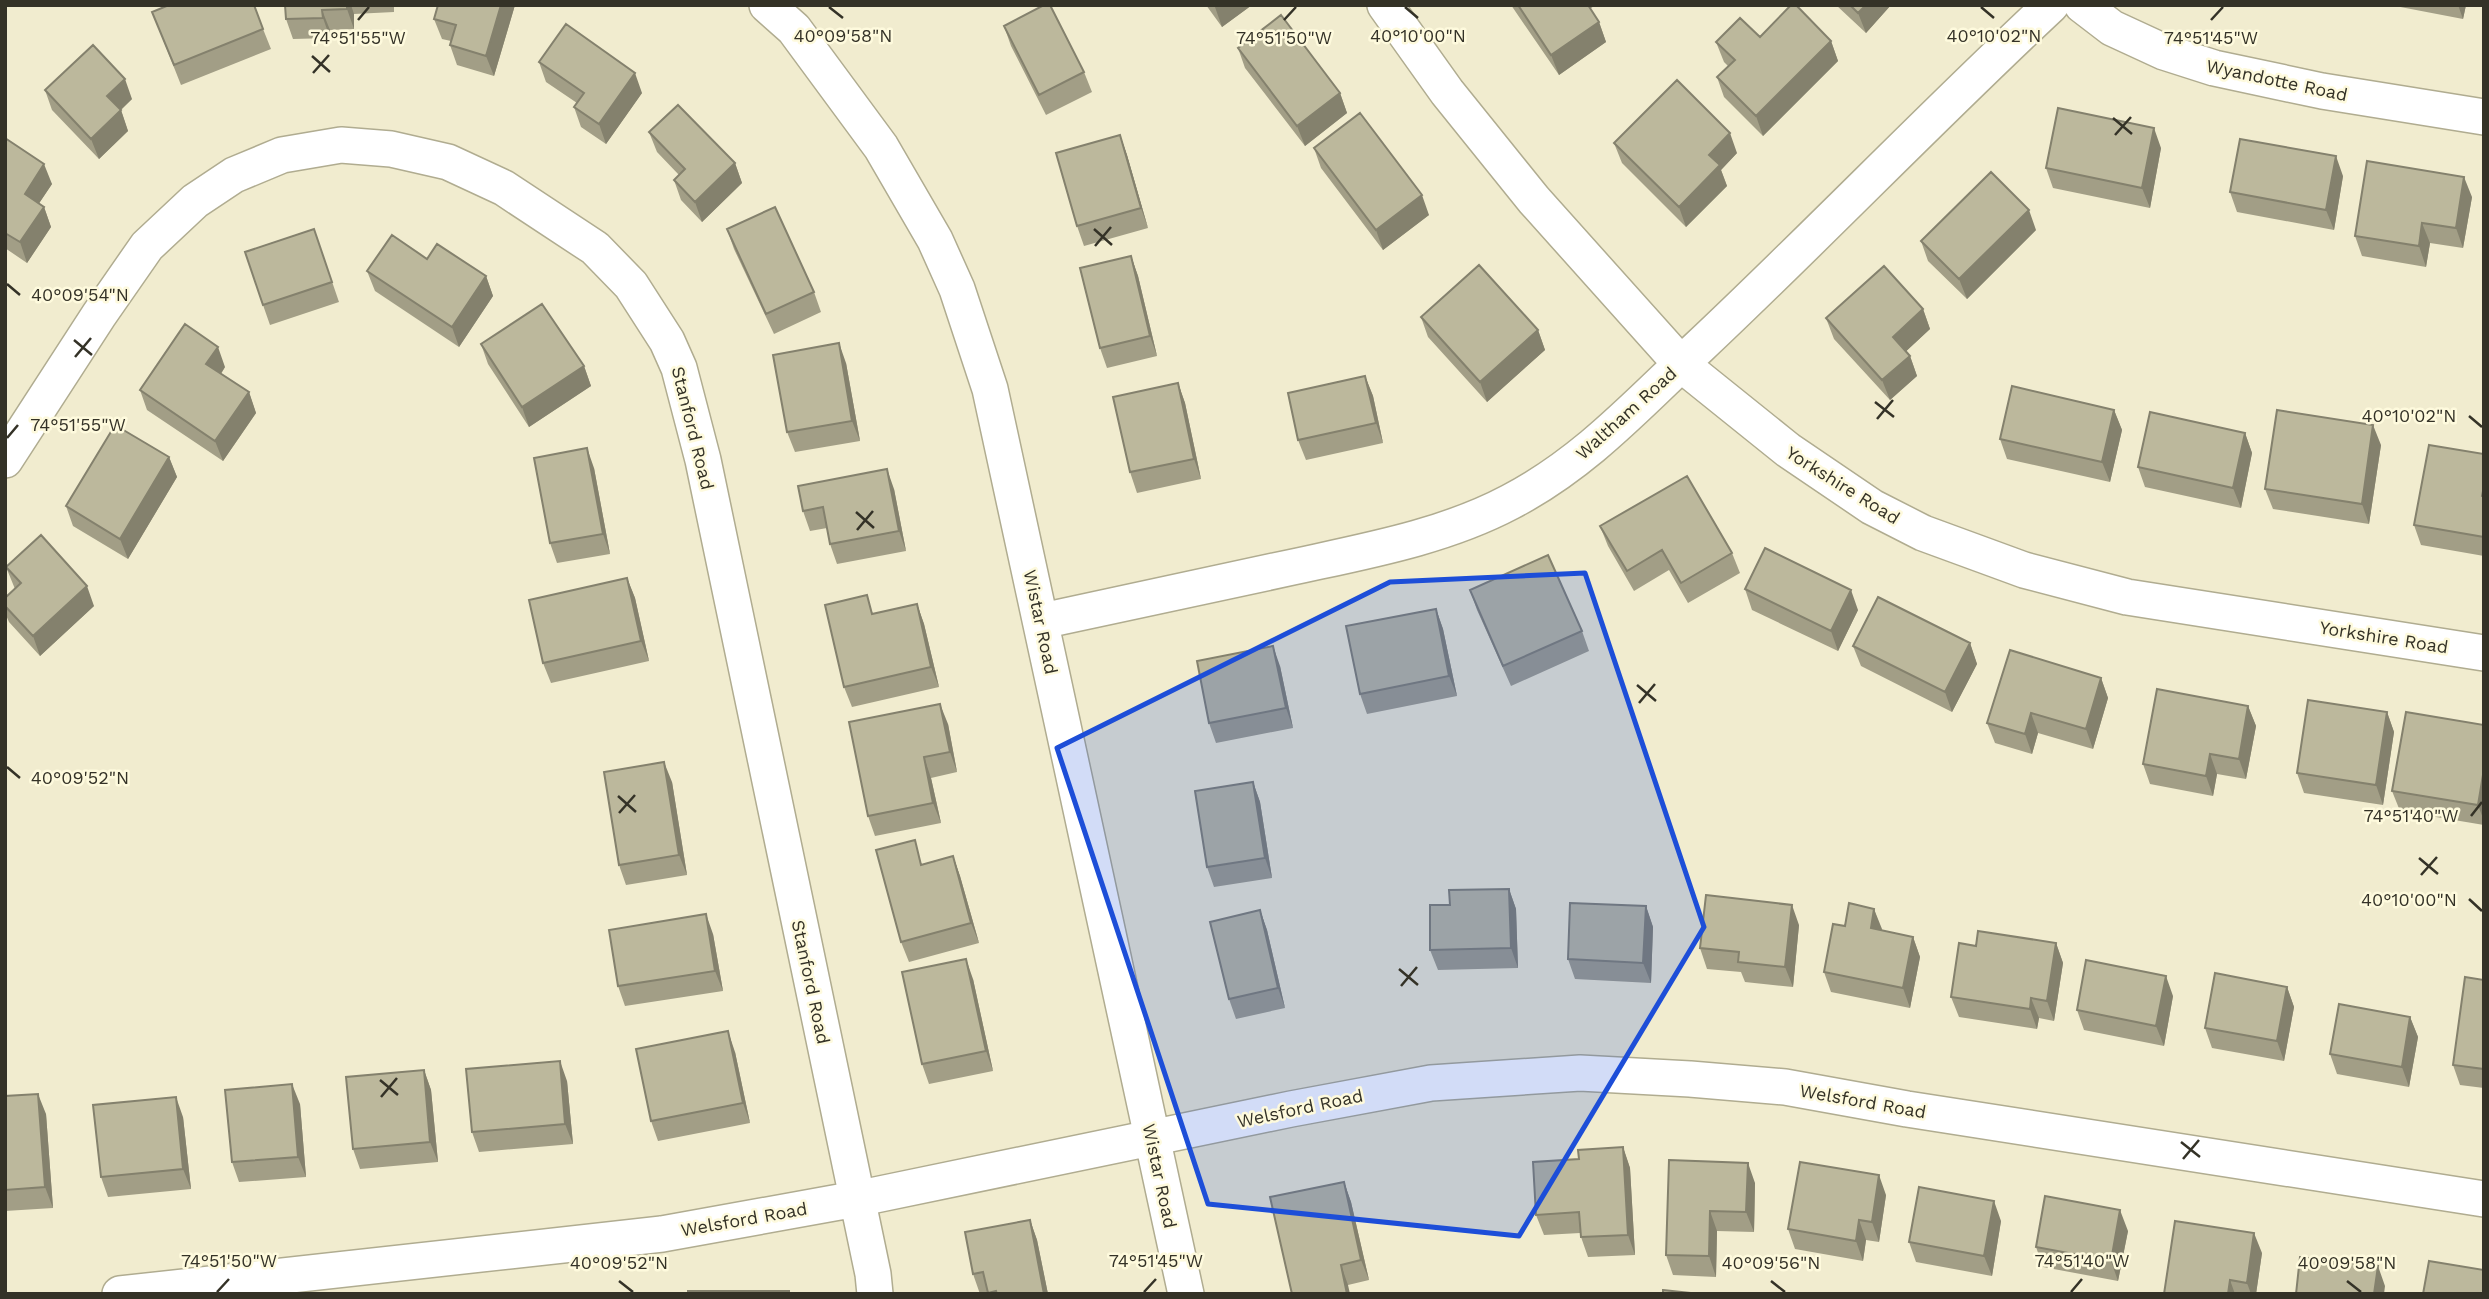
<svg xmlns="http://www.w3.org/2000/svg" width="2489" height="1299" font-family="'Work Sans',sans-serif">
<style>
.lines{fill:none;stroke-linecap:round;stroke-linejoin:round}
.street-casing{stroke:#b0ac90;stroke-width:38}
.street{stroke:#fff;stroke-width:35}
.wall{fill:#a29e86}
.shaded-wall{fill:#84816d}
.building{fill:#bcb89c;stroke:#84816d;stroke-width:2}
.marked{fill:#1d4ed8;fill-opacity:0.2;stroke:#1d4ed8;stroke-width:5;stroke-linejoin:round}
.ticks{fill:none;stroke:#343227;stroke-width:2.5}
.labels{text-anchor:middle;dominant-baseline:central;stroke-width:5;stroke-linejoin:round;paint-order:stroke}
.street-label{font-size:18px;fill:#343227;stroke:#fefadd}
.ticks-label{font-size:18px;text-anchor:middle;fill:#343227;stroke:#fefadd;stroke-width:5;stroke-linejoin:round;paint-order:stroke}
</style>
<rect width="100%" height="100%" fill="#f1eccf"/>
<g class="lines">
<g class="street-casing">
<path id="street" d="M767 5 794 29 881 147 935 240 957 289 990 389 1186 1294
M1385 5 1447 92 1534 200 1681 364 1788 450 1872 507 1923 533 2024 570 2127 597 2484 653
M2082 5 2112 28 2164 52 2214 68 2322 91 2484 117
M5 460 99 315 147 246 195 201 234 175 282 155 341 145 391 149 448 162 504 188 595 248 631 285 667 341 679 368 703 460 873 1274 875 1294
M1042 621C1126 603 1210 585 1293 567 1366 551 1444 537 1510 502 1585 463 1638 404 1699 347 1818 235 1931 117 2051 5
M120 1294 662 1234 856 1199 1291 1109 1431 1083 1580 1073 1690 1079 1785 1087 1907 1109 2484 1199"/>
</g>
<use href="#street" class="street"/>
</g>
<path class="wall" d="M285 5H394V12L354 14V29L330 30V38L293 39 286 19Z
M515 5 494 76 457 65 450 45 451 41 442 39 434 19Z
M1206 5H1252L1222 27Z
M1511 5H1595L1590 9 1599 22 1606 42 1559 75Z
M1836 5H1891L1866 33Z
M2390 5H2466L2463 19Z
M152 12 263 29 271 49 181 85Z
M1004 26 1084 72 1092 92 1046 115 1011 46Z
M1760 37 1831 41 1838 61 1763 136 1724 97 1717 77 1728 66 1724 62 1716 42Z
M1238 48 1340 93 1347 113 1305 146 1245 68Z
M539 62 642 93 606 144 581 127 574 107 577 103 546 82Z
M45 90 132 99 121 110 128 131 99 159 52 110Z
M649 132 735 163 742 183 702 222 681 200 674 180 679 175 657 152Z
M1120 135 1127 155 1148 228 1084 246 1077 226Z
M5 138 52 184 39 203 44 207 51 227 27 263 5 248Z
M1614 143 1737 153 1721 170 1727 186 1686 227 1622 163Z
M1314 148 1429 215 1383 250 1321 168Z
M2161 148 2150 208 2053 188 2046 168Z
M2343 176 2334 230 2237 212 2230 192Z
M2472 197 2463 248 2430 243 2426 267 2362 256 2355 236Z
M314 229 339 302 270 325 263 305Z
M727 229 814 292 821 312 774 334 734 249Z
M2036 230 1967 299 1928 261 1921 241Z
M1131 256 1138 276 1157 356 1107 368 1100 348Z
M427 259 486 276 493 296 459 347 375 291 367 271Z
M1923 309 1930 329 1906 351 1910 356 1917 376 1890 400 1834 339 1826 318Z
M1421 317 1538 330 1545 350 1487 402 1428 337Z
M481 344 584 366 591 386 529 427 488 364Z
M846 363 860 441 795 452 787 432Z
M225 367 221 374 249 392 256 413 223 461 147 410 140 390Z
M1365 376 1373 396 1383 443 1306 460 1298 440Z
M1178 383 1185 403 1201 479 1137 493 1130 472Z
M2114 410 2122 430 2110 482 2007 459 2000 439Z
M2245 433 2252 453 2241 508 2145 487 2138 467Z
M2381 445 2369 524 2273 509 2265 489Z
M2484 454V556L2421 545 2414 525Z
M169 457 177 477 128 559 73 526 66 506Z
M594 468 610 554 557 563 550 543Z
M894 489 906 551 837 564 830 544 827 528 810 531 803 511Z
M1600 526 1732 553 1740 573 1688 603 1669 570 1634 591 1608 546Z
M6 567 94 606 40 656 9 622 5 613V598L15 589Z
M627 578 635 598 649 661 551 683 543 663Z
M1745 589 1858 610 1838 651 1752 610Z
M1470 590 1582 631 1589 651 1511 686 1477 610Z
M917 604 924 624 939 687 852 707 844 687 874 614Z
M1436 609 1443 629 1457 696 1367 714 1360 694Z
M1970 643 1977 664 1952 712 1861 666 1853 646Z
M1280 666 1293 728 1216 743 1209 723Z
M2101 678 2108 698 2093 749 2038 733 2032 754 1995 743 1987 723Z
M2248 706 2256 726 2246 779 2217 774 2213 796 2150 784 2143 764Z
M2387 712 2394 732 2383 805 2304 793 2297 773Z
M948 724 957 772 931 778 941 823 875 836 868 816Z
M2484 725V825L2400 811 2392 791Z
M672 782 687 875 626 885 619 865Z
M1253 782 1260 802 1272 878 1214 887 1207 867Z
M953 856 960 876 979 943 909 962 901 942 923 864Z
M1509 889 1516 909 1518 968 1438 970 1430 950Z
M1646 906 1653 927 1651 983 1575 979 1568 959Z
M1874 909 1881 930 1913 937 1920 957 1910 1008 1831 992 1824 972 1845 926Z
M1260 910 1267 930 1285 1008 1236 1019 1229 999Z
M1799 925 1793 987 1745 982 1741 972 1707 969 1700 948Z
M713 934 723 991 625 1006 618 986Z
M2056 943 2063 963 2054 1021 2039 1018 2037 1029 1959 1017 1951 997 1976 946Z
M973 979 993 1071 929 1084 922 1064Z
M2484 980V1088L2460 1085 2453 1065Z
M2287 987 2294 1007 2284 1061 2212 1048 2205 1028Z
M2173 996 2164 1046 2084 1030 2077 1010Z
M2410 1017 2418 1037 2409 1087 2337 1074 2330 1054Z
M735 1052 750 1123 658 1141 651 1121Z
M424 1070 431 1090 438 1162 360 1169 353 1149Z
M567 1081 573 1144 479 1152 472 1132Z
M5 1096 46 1114 53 1208 5 1211Z
M300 1104 306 1177 239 1182 232 1162Z
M183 1117 191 1189 108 1197 101 1177Z
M1623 1147 1630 1168 1635 1255 1588 1257 1581 1237 1580 1233 1544 1235 1536 1215 1579 1159Z
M1669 1160 1755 1183 1754 1232 1717 1231 1716 1277 1673 1275 1666 1255Z
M1344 1182 1351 1202 1369 1280 1348 1285 1292 1294Z
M1886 1195 1879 1242 1866 1240 1863 1261 1795 1249 1788 1229Z
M1030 1220 1037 1240 1048 1294H980L973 1274Z
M2001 1221 1992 1276 1916 1262 1909 1242Z
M2128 1231 2118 1281 2043 1267 2036 1247Z
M2262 1253 2256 1294H2165Z"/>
<path class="shaded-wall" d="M347 5H351L354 14V29L347 9Z
M501 5H515L494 76 486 56Z
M1217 5H1252L1222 27 1215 7Z
M1866 5H1891L1866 33 1858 13Z
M2458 5H2466L2463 19Z
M322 10 330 30V38L323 18Z
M1599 22 1606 42 1559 75 1551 55Z
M1831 41 1838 61 1763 136 1756 116Z
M635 73 642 93 606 144 599 124Z
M125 79 132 99 114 116 107 96Z
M1340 93 1347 113 1305 146 1297 126Z
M121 110 128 131 99 159 91 139Z
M2154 128 2161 148 2150 208 2142 188Z
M1730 133 1737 153 1721 170 1727 186 1686 227 1679 207 1709 155Z
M1120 135 1127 155 1148 228 1141 208Z
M2336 156 2343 176 2334 230 2326 210Z
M735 163 742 183 702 222 695 202Z
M44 164 52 184 32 214 25 194Z
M2464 177 2472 197 2463 248 2456 228Z
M1422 195 1429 215 1383 250 1376 230Z
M44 207 51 227 27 263 20 242Z
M2029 210 2036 230 1967 299 1959 279Z
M2422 223 2430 243 2426 267 2419 246Z
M1131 256 1138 276 1157 356 1150 336Z
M486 276 493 296 459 347 452 327Z
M1923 309 1930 329 1900 357 1893 337Z
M1538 330 1545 350 1487 402 1480 382Z
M839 343 846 363 860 441 852 421Z
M218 347 225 367 214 384 206 364Z
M1910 356 1917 376 1890 400 1882 380Z
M584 366 591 386 529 427 522 407Z
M1365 376 1373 396 1383 443 1376 423Z
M1178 383 1185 403 1201 479 1194 459Z
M249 392 256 413 223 461 215 441Z
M2114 410 2122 430 2110 482 2102 462Z
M2373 425 2381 445 2369 524 2362 504Z
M2245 433 2252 453 2241 508 2233 488Z
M587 448 594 468 610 554 603 534Z
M169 457 177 477 128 559 120 539Z
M887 469 894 489 906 551 899 531Z
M627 578 635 598 649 661 641 641Z
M87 586 94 606 40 656 33 636Z
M1851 590 1858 610 1838 651 1831 631Z
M917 604 924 624 939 687 931 667Z
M1436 609 1443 629 1457 696 1449 676Z
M1970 643 1977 664 1952 712 1945 692Z
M1273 646 1280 666 1293 728 1286 708Z
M2101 678 2108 698 2093 749 2086 729Z
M940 704 948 724 957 772 950 752Z
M2248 706 2256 726 2246 779 2239 759Z
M2387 712 2394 732 2383 805 2376 785Z
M2031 713 2038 733 2032 754 2025 734Z
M2210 754 2217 774 2213 796 2206 776Z
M924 757 931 778 941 823 933 803Z
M664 762 672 782 687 875 679 855Z
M2484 769V821L2478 805Z
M1253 782 1260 802 1272 878 1265 858Z
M953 856 960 876 979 943 971 923Z
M1509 889 1516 909 1518 968 1511 948Z
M1792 905 1799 925 1793 987 1785 967Z
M1646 906 1653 927 1651 983 1643 963Z
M1874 909 1882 929 1878 948 1871 928Z
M1260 910 1267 930 1285 1008 1278 988Z
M706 914 713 934 723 991 715 971Z
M1913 937 1920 957 1910 1008 1903 988Z
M2056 943 2063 963 2054 1021 2047 1001Z
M966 959 973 979 993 1071 986 1051Z
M2166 976 2173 996 2164 1046 2156 1026Z
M2287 987 2294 1007 2284 1061 2277 1041Z
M2031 998 2039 1018 2037 1029 2030 1009Z
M2410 1017 2418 1037 2409 1087 2402 1067Z
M728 1031 735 1052 750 1123 743 1103Z
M560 1061 567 1081 573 1144 565 1124Z
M424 1070 431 1090 438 1162 430 1142Z
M292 1084 300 1104 306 1177 298 1157Z
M38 1094 46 1114 53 1208 45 1187Z
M176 1097 183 1117 191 1189 183 1169Z
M1623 1147 1630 1168 1635 1255 1628 1235Z
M1748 1163 1755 1183 1754 1232 1746 1212Z
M1879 1175 1886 1195 1879 1242 1872 1222Z
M1344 1182 1351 1202 1369 1280 1361 1260Z
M1994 1201 2001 1221 1992 1276 1984 1256Z
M2120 1210 2128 1231 2118 1281 2111 1261Z
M1710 1211 1717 1231 1716 1277 1709 1256Z
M1030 1220 1037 1240 1048 1294H1044Z
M1859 1220 1866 1240 1863 1261 1856 1241Z
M2254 1233 2262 1253 2256 1294H2251L2247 1283Z
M1341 1265 1348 1285 1350 1294H1347Z
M2378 1266 2385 1286 2384 1294H2374Z
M2230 1280 2235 1294H2228Z"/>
<path class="building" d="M169 5H254L263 29 174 65 152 12Z
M285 5H347V9L322 10 323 18 286 19Z
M438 5H501L486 56 450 45 456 25 434 19Z
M1044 5H1050L1084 72 1039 95 1004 26Z
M1518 5H1588L1599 22 1551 55Z
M1791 5H1796L1831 41 1756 116 1717 77 1735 60 1716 42 1740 18 1760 37Z
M1850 5H1866L1858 13Z
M1281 15 1340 93 1297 126 1238 48Z
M566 24 635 73 599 124 574 107 584 93 539 62Z
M93 45 125 79 107 96 121 110 91 139 45 90Z
M1677 80 1730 133 1709 155 1720 165 1679 207 1614 143Z
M678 105 735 163 695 202 674 180 685 169 649 132Z
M2058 108 2154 128 2142 188 2046 168Z
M1360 113 1422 195 1376 230 1314 148Z
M1120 135 1141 208 1077 226 1056 153Z
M5 138 44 164 25 194 44 207 20 242 5 233Z
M2240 139 2336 156 2326 210 2230 192Z
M2367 161 2464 177 2456 228 2422 223 2419 246 2355 236Z
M1991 172 2029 210 1959 279 1921 241Z
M775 207 814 292 766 314 727 229Z
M314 229 332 282 263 305 245 252Z
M392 235 427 259 437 244 486 276 452 327 367 271Z
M1131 256 1150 336 1100 348 1080 268Z
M1479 265 1538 330 1480 382 1421 317Z
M1884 266 1923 309 1893 337 1910 356 1882 380 1826 318Z
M542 304 584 366 522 407 481 344Z
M185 324 218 347 206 364 249 392 215 441 140 390Z
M839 343 852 421 787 432 773 355Z
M1365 376 1376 423 1298 440 1288 393Z
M1178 383 1194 459 1130 472 1113 397Z
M2012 386 2114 410 2102 462 2000 439Z
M2277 410 2373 425 2362 504 2265 489Z
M2150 412 2245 433 2233 488 2138 467Z
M115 425 169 457 120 539 66 506Z
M2429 445 2484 454V486L2482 496 2484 497V537L2414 525Z
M587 448 603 534 550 543 534 458Z
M887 469 899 531 830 544 823 507 803 511 798 486Z
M1687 476 1732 553 1681 583 1662 550 1627 571 1600 526Z
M41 535 87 586 33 636 5 606V598L21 583 6 567Z
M1765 548 1851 590 1831 631 1745 589Z
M1548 555 1582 631 1503 666 1470 590Z
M627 578 641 641 543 663 529 600Z
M867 595 872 614 917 604 931 667 844 687 825 605Z
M1878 597 1970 643 1945 692 1853 646Z
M1436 609 1449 676 1360 694 1346 626Z
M1273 646 1286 708 1209 723 1197 661Z
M2010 650 2101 678 2086 729 2031 713 2025 734 1987 723Z
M2157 689 2248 706 2239 759 2210 754 2206 776 2143 764Z
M2308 700 2387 712 2376 785 2297 773Z
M940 704 950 752 924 757 933 803 868 816 849 722Z
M2406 712 2484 725V769L2478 805 2392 791Z
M664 762 679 855 619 865 604 772Z
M1253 782 1265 858 1207 867 1195 791Z
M915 840 921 865 953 856 971 923 901 942 876 850Z
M1509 889 1511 948 1430 950V905H1450L1449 890Z
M1706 895 1792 905 1785 967 1738 962 1739 952 1700 948Z
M1570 903 1646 906 1643 963 1568 959Z
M1849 903 1874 909 1871 928 1913 937 1903 988 1824 972 1833 924 1845 926Z
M1260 910 1278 988 1229 999 1210 922Z
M706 914 715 971 618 986 609 930Z
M1978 931 2056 943 2047 1001 2031 998 2030 1009 1951 997 1959 943 1976 946Z
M966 959 986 1051 922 1064 902 972Z
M2086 960 2166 976 2156 1026 2077 1010Z
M2215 973 2287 987 2277 1041 2205 1028Z
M2465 977 2484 980V1069L2453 1065Z
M2339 1004 2410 1017 2402 1067 2330 1054Z
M728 1031 743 1103 651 1121 636 1049Z
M560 1061 565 1124 472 1132 466 1069Z
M424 1070 430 1142 353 1149 346 1077Z
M292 1084 298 1157 232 1162 225 1090Z
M38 1094 45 1187 5 1190V1096Z
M176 1097 183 1169 101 1177 93 1105Z
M1623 1147 1628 1235 1581 1237 1579 1212 1536 1215 1533 1162 1579 1159 1578 1150Z
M1669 1160 1748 1163 1746 1212 1710 1211 1709 1256 1666 1255Z
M1800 1162 1879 1175 1872 1222 1859 1220 1856 1241 1788 1229Z
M1344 1182 1361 1260 1341 1265 1347 1294H1292L1270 1197Z
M1919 1187 1994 1201 1984 1256 1909 1242Z
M2045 1196 2120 1210 2111 1261 2036 1247Z
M1030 1220 1044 1294H997L996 1291 988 1293 983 1272 973 1274 965 1232Z
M2175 1221 2254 1233 2247 1283 2230 1280 2228 1294H2164Z
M2300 1257 2378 1266 2374 1294H2296Z
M2429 1261 2484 1270V1294H2423Z
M1663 1290 1700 1294H1663Z
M688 1291H789V1294H688Z"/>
<path class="marked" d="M1585 573 1704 927 1519 1236 1208 1204 1057 748 1390 582Z"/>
<path class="ticks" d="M829 7 843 18M1405 7 1418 18M1981 7 1994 18M358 20 369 7M1284 20 1296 7M2211 20 2223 7M312 56 330 72M313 73 329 55M2113 118 2132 134M2115 135 2131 117M1094 229 1112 245M1095 246 1111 227M7 284 20 295M74 340 92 355M75 357 91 338M1875 402 1894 417M2469 416 2482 427M1877 419 1893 400M7 438 18 425M856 512 874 528M857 530 873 511M1637 685 1656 701M1639 703 1655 684M7 767 20 778M618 796 636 812M619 813 635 795M2471 816 2482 802M2419 858 2438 874M2421 875 2437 857M2469 899 2482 911M1399 969 1418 985M1401 986 1417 967M380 1080 398 1095M381 1097 397 1078M2181 1142 2200 1157M2183 1159 2199 1140M619 1281 633 1292M1771 1281 1785 1292M2347 1281 2361 1292M217 1292 229 1279M1144 1292 1156 1279M2071 1292 2082 1279"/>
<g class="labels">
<g class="street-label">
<text transform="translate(2277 80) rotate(12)">Wyandotte Road</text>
<text transform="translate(1626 413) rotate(-42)">Waltham Road</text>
<text transform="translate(693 428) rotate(76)">Stanford Road</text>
<text transform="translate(1843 485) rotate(32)">Yorkshire Road</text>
<text transform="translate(1041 622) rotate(78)">Wistar Road</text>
<text transform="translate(2384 637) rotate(9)">Yorkshire Road</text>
<text transform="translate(811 982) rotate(78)">Stanford Road</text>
<text transform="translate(1863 1101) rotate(10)">Welsford Road</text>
<text transform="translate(1300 1108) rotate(-12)">Welsford Road</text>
<text transform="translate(1160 1176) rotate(78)">Wistar Road</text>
<text transform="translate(744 1219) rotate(-10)">Welsford Road</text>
</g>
</g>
<g class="ticks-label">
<text x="843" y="42">40°09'58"N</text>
<text x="1418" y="42">40°10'00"N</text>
<text x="1994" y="42">40°10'02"N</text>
<text x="358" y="44">74°51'55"W</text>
<text x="1284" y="44">74°51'50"W</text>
<text x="2211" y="44">74°51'45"W</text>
<text x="80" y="301">40°09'54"N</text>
<text x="2409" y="422">40°10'02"N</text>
<text x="78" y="431">74°51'55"W</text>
<text x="80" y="784">40°09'52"N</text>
<text x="2411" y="822">74°51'40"W</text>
<text x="2409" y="906">40°10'00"N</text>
<text x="229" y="1267">74°51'50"W</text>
<text x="1156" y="1267">74°51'45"W</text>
<text x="2082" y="1267">74°51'40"W</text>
<text x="619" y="1269">40°09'52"N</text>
<text x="1771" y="1269">40°09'56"N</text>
<text x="2347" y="1269">40°09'58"N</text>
</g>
<rect width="2489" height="1299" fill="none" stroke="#343227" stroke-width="14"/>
</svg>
